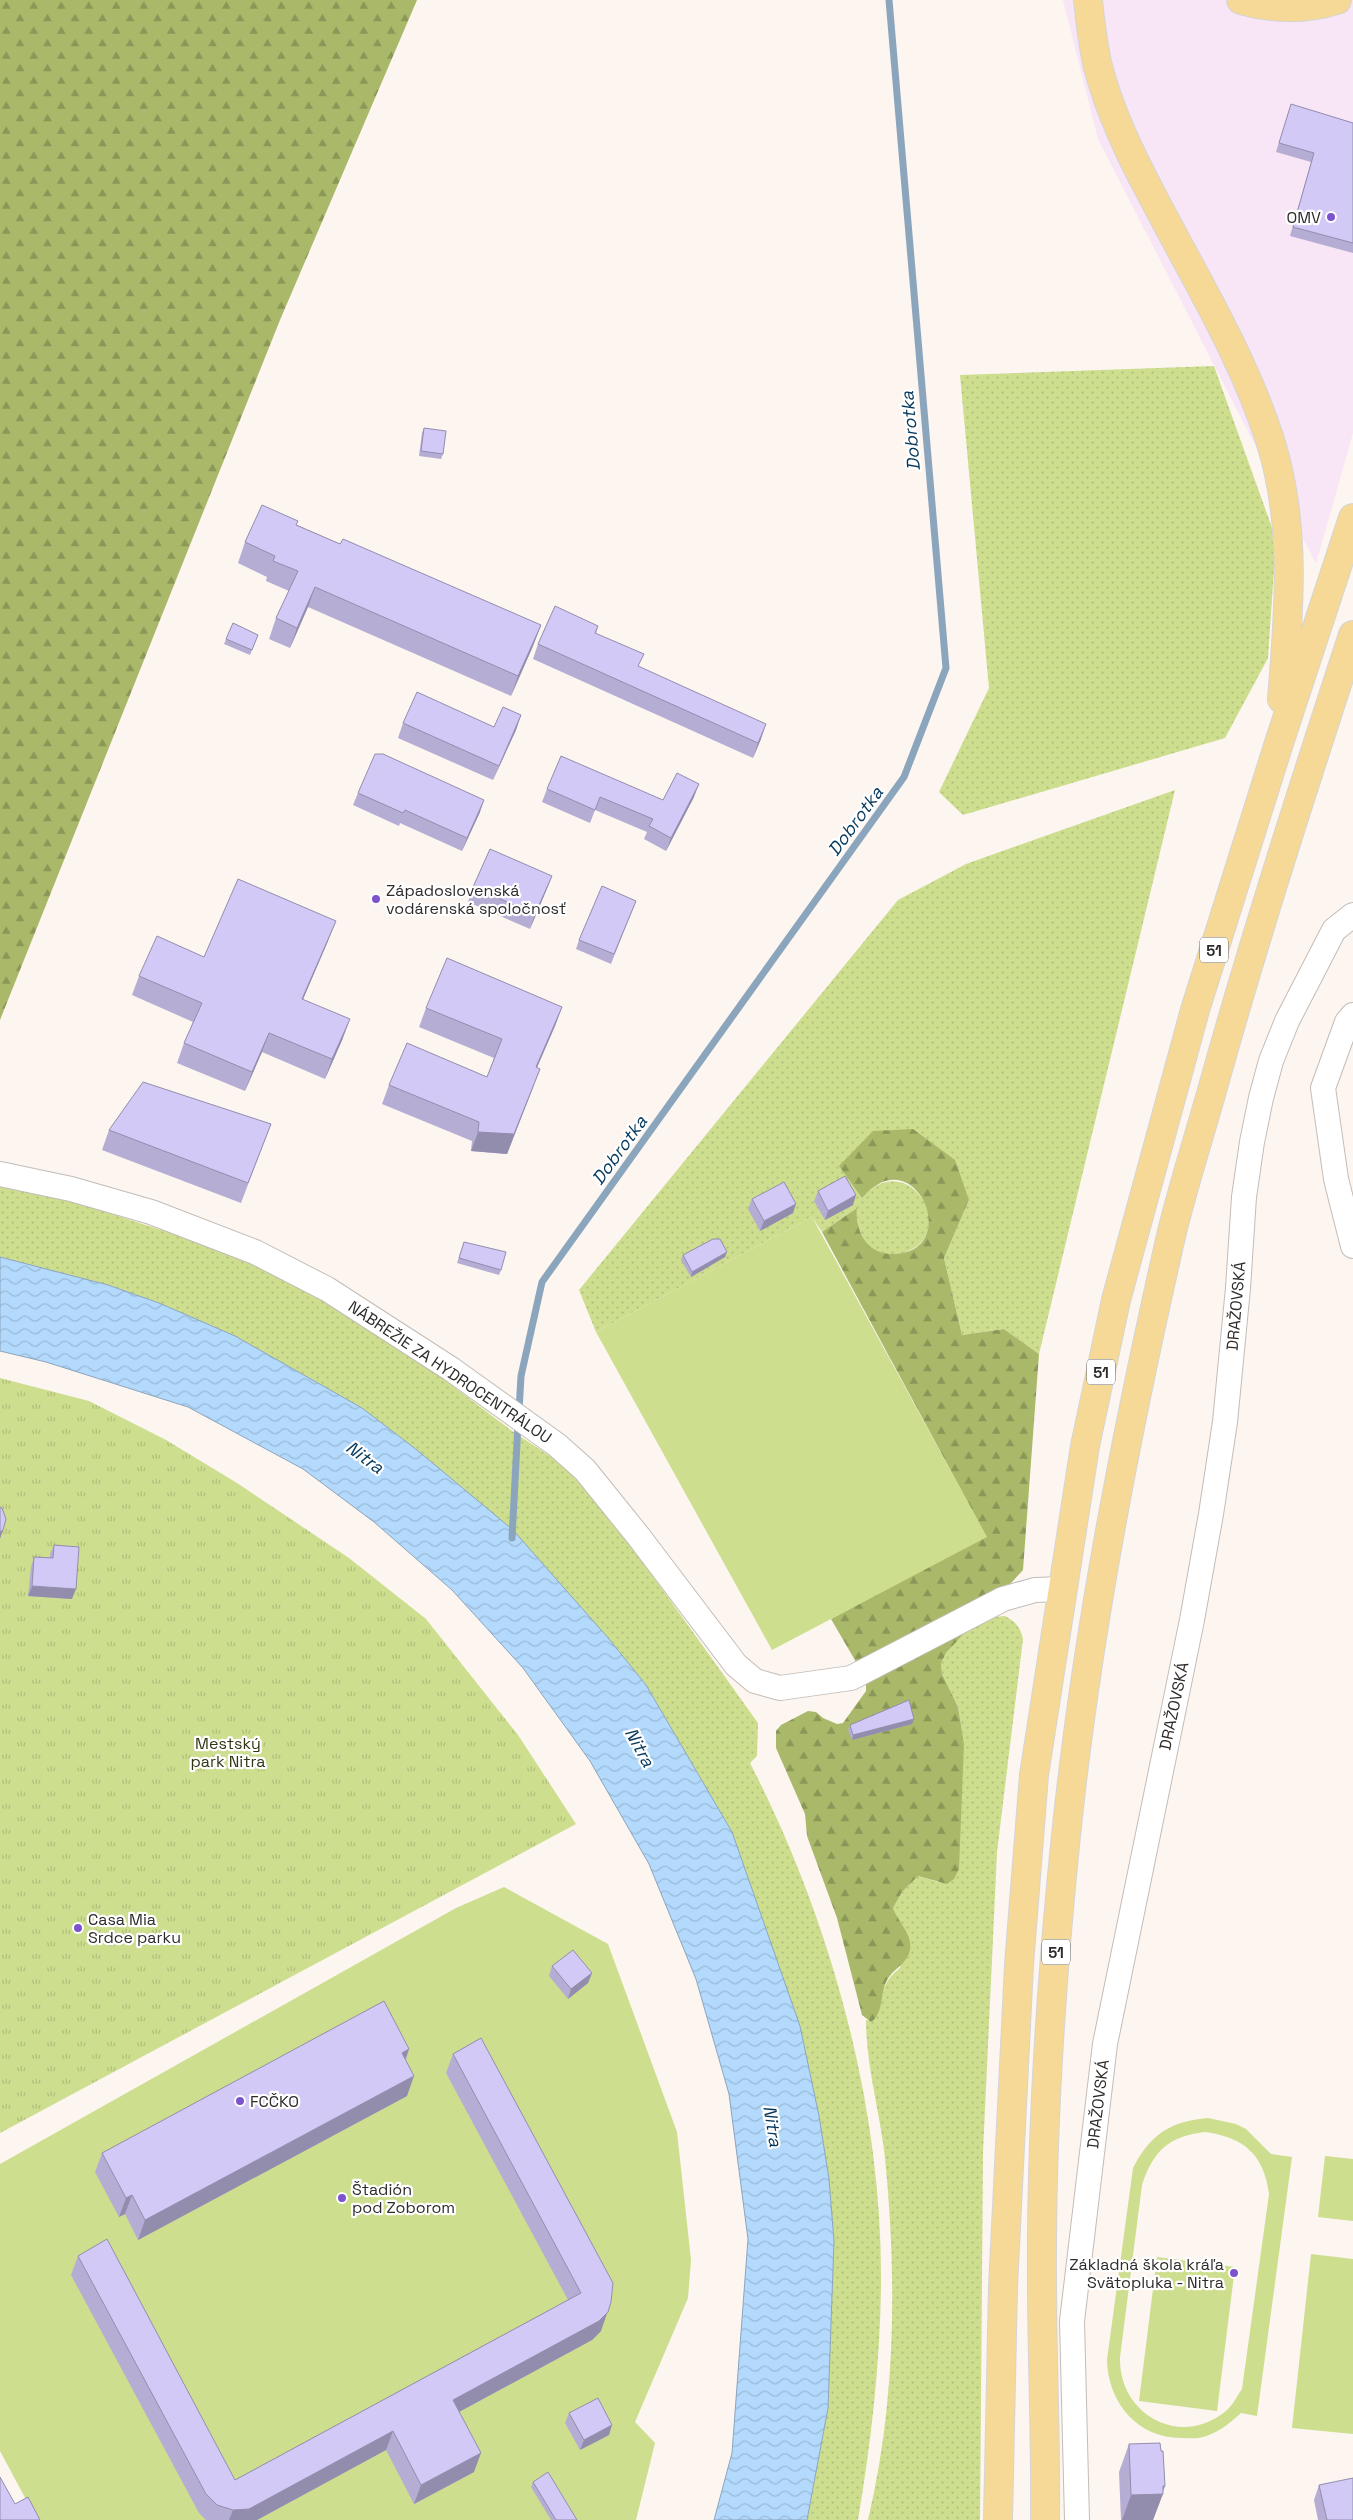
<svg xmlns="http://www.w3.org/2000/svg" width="1353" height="2520" font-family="'Space Grotesk',sans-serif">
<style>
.commercial{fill:#f8e6f7}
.grass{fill:url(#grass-dots)}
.forest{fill:url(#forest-firs)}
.park{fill:url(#park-tufts)}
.garden{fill:#cdde8e;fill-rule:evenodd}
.water{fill:url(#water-waves);stroke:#8ba5bd}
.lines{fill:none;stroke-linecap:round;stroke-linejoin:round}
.stream{stroke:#8ba5bd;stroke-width:7}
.minor-casing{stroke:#c3bcb7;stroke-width:26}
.major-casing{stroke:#d5d5d4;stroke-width:30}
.minor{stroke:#fff;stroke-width:24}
.major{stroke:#f6d996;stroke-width:28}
.wall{fill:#b5add4}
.shaded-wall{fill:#938dad}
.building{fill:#d2c9f7;stroke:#938dad}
.poi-dot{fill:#7c53cd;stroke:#fff;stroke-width:2}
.labels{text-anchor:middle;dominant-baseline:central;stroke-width:4.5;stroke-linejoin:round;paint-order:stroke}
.shield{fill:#fff;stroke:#6d6b6a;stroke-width:1}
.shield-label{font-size:15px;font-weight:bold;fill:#2e2b2a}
.poi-label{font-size:16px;fill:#2e2b2a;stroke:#fff;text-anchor:start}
.street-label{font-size:16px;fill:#2e2b2a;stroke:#fff}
.park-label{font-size:16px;fill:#303614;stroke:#fff}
.water-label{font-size:18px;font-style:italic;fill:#05385c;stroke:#fff}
</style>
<defs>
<pattern id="grass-dots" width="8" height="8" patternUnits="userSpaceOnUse" patternTransform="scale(1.25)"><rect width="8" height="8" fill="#cdde8e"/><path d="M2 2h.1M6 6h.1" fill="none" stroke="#b0bf7b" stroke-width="1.8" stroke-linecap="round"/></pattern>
<pattern id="forest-firs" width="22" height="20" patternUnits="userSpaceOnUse" patternTransform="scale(1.25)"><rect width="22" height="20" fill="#a9b969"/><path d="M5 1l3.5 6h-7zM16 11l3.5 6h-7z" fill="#8a9757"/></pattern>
<pattern id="park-tufts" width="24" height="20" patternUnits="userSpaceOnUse" patternTransform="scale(1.25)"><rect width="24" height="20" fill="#cdde8e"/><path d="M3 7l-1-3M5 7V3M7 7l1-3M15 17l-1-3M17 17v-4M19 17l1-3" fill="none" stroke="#b0bf7b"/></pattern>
<pattern id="water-waves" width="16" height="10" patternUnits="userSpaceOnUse" patternTransform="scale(1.25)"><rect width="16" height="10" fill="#b3d9fc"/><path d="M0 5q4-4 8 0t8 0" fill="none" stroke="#9abad8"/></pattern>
</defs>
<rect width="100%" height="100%" fill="#fcf5f0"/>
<path class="commercial" d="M1063 0H1353V433L1316 564 1098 139Z"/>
<path class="grass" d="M1214 366 1276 539 1268 658 1225 738 963 815 939 792 989 688 960 375Z
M1175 790 1039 1354 1004 1329 962 1335 944 1258 969 1200 913 1129 861 1198C909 1145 960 1233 906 1252 896 1255 885 1255 876 1251 858 1242 857 1225 857 1208L822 1232 812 1217 596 1332 579 1290 898 900 966 864Z
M0 1184 75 1202 232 1253 320 1298 429 1368 512 1431 562 1464 597 1503 642 1561 758 1723 757 1756 750 1763C831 1920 883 2108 881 2286 880 2365 871 2443 858 2520H807L828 2408 834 2241 829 2179 819 2116 800 2026 732 1832 646 1685 609 1639 512 1530 417 1450 362 1408 235 1336 159 1303 108 1285 0 1257Z
M1005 1616C1016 1622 1020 1627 1023 1639L997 1852 983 2152 980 2520H868C896 2402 897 2278 885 2158 880 2112 866 2066 866 2020L871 2021C888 2004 874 1988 900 1968L904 1928 895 1916 893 1908 902 1892 918 1876 938 1882 964 1743 958 1707 942 1674 941 1663 946 1653 972 1625 994 1617Z"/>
<path class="forest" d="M0 0H417L280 320 0 1020Z
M913 1129 955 1160 969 1200 944 1258 962 1335 1004 1329 1039 1354 1023 1570 946 1653 941 1663 942 1674 958 1707 964 1743 959 1869 954 1879 947 1884 918 1876 902 1892 893 1908C897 1921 913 1934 910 1950 908 1962 895 1968 889 1977 879 1990 885 2013 871 2022L862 2015 837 1918 807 1836 805 1814 776 1748V1731L781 1725 808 1711 816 1712 823 1718 837 1724 843 1723 866 1691V1679L831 1619 986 1536 822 1232 857 1208C855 1232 867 1255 894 1254 964 1252 915 1136 862 1198L839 1166 873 1131Z"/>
<path class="park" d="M0 1378 89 1401 166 1440 237 1483 349 1558 426 1619 518 1735 576 1824 0 2133Z"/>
<path class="garden" d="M812 1217 987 1537 772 1650 596 1332Z
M504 1887 608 1944 677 2132 691 2260 688 2298 635 2422 655 2443 636 2520H37L0 2451V2164L456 1908Z
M1208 2118 1236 2124 1246 2129 1271 2154 1292 2157 1257 2416 1241 2413C1229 2424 1218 2433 1203 2437 1197 2439 1189 2438 1183 2438 1139 2439 1108 2404 1107 2360L1133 2168C1150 2135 1170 2121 1208 2118ZM1205 2132C1243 2137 1264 2154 1269 2194L1242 2389C1237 2396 1233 2405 1226 2411 1180 2449 1118 2414 1120 2357L1142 2185C1153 2151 1169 2136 1205 2132Z
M1325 2156 1353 2159V2221L1318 2217Z
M1311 2254 1353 2259V2434L1292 2428Z
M1157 2257 1235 2267 1217 2411 1139 2401Z"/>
<path class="water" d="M0 1257 108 1285 159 1303 235 1336 362 1408 417 1450 513 1530 609 1639 646 1685 732 1832 800 2026 819 2116 829 2179 834 2241 828 2408 807 2520H714L732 2453 748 2239 729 2094 696 1979 649 1864 590 1761 523 1668 452 1590 374 1522 303 1469 188 1407 46 1362 0 1351Z"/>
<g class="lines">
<path class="stream" d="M519 1411 521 1376 542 1282 904 777 946 668 889 0
M512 1538 518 1424"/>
<g class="minor-casing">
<path id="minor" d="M1353 1015 1347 1022 1323 1088 1336 1179 1353 1246
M0 1174 71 1189 151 1212 255 1252 327 1289 451 1369 557 1445 585 1470 639 1537 736 1665 755 1681 780 1688 851 1678 1003 1599 1035 1590 1062 1589
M1077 2520 1072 2321 1105 2044 1192 1620 1211 1514 1225 1422 1238 1288 1244 1197 1252 1142 1261 1098 1271 1061 1287 1021 1334 930 1353 915"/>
</g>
<g class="major-casing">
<path id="major" d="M1088 0C1090 21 1093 43 1097 63 1109 111 1131 156 1154 199 1195 278 1243 356 1270 440 1297 524 1289 613 1282 699
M1241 0C1272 9 1305 10 1337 0
M998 2520 1003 2287 1019 1965 1034 1775 1085 1446 1116 1300 1195 1010 1279 743 1353 518
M1045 2520C1046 2439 1042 2359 1042 2279 1041 2131 1051 1982 1066 1835 1087 1633 1126 1434 1171 1236 1183 1186 1199 1137 1213 1087 1255 936 1304 785 1353 635"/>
</g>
<use href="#minor" class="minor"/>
<use href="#major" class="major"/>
</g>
<path class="wall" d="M1291 104 1353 123V253L1290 236 1311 162 1276 152Z
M424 428 443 454 441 459 419 456 422 433Z
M297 525 340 544 541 625 533 646 511 696 308 607 290 648 269 639 276 618 289 591 266 581 267 577 238 563 245 542Z
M233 623 258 635 250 655 224 644Z
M598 626 596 634 639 667 761 739 753 758 533 659 538 644Z
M521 715 516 730 493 780 398 738 403 723 494 727Z
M547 789 663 800 694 797 666 851 644 839 647 832 595 810 590 823 542 802Z
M358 793 480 812 462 851 400 823 399 826 353 805Z
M552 876 546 891 530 929 468 902 473 887Z
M636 901 611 964 576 949 579 940Z
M328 941 303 999 343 1038 325 1079 262 1052 245 1091 177 1063 184 1043 193 1022 132 995 139 976 204 957Z
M562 1007 555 1026 537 1067 533 1088 507 1154 471 1151 472 1141 382 1104 389 1085 487 1077 494 1058 419 1027 426 1008Z
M271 1124 241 1203 102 1150 109 1130Z
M818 1191 853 1205 825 1220 814 1201Z
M752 1199 793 1213 760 1231 748 1209Z
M464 1242 501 1270 499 1275 457 1263Z
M683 1255 725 1257 691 1277 681 1260Z
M54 1545 72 1599 28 1596 31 1567 34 1557 50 1558V1554Z
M912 1724 852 1740 848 1730 850 1725Z
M552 1966 592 1973 588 1983 568 1999 549 1976Z
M481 2038 601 2331 592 2340 459 2412 474 2472 414 2504 386 2450 257 2520H206L199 2513 71 2275 78 2256 235 2480 568 2300 446 2073 453 2054Z
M409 2049 406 2060 407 2096 138 2240 125 2214 119 2217 95 2172 102 2153Z
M569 2413 609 2435 580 2450 565 2423Z
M1129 2444 1163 2492 1153 2520H1121L1119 2472Z
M533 2482 577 2520H551L531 2487Z
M1319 2485 1353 2520H1318L1314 2500Z"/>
<path class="shaded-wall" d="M315 587 308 607 290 648 297 628Z
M541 625 533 646 511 696 518 676Z
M521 715 516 730 493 780 499 766Z
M766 724 761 739 753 758 758 743Z
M699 784 694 797 666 851 671 838Z
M484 800 480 812 462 851 467 838Z
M552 876 546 891 530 929 535 914Z
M336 921 328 941 295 1018 302 999Z
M562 1007 555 1026 529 1086 536 1067Z
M350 1019 343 1038 325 1079 332 1059Z
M269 1033 262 1052 245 1091 252 1072Z
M540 1069 507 1154 471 1151 478 1132Z
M856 1195 853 1205 825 1220 828 1211Z
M796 1204 793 1213 760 1231 764 1221Z
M727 1252 725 1257 691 1277 692 1272Z
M3 1530 0 1539V1532Z
M32 1586 76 1589 72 1599 28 1596Z
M914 1719 912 1724 852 1740 853 1735Z
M592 1973 588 1983 568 1999 571 1989Z
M409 2049 402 2068V2053Z
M414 2076 407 2096 138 2240 145 2220Z
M132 2195 125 2214 119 2217 126 2198Z
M611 2302 601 2331 592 2340 446 2419 453 2400Z
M612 2425 609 2435 580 2450 584 2440Z
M393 2431 386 2450 257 2520H229L233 2510Z
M481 2453 474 2472 414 2504 421 2485Z
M1163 2486H1165L1162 2494H1163L1153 2520H1122L1131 2495Z"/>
<path class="building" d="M1291 104 1353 123V243L1293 227 1314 153 1279 143Z
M424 428 446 431 443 454 421 451Z
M262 505 298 521 296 525 340 544 343 539 541 625 518 676 315 587 297 628 276 618 298 571 273 561 275 556 245 542Z
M555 606 598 626 595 633 644 654 638 666 766 724 758 743 538 644Z
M233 623 258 635 252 650 226 639Z
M417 692 494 727 503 707 521 715 499 766 403 723Z
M375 754H383L484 800 467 838 405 810 403 813 358 793Z
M561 756 663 800 677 773 699 784 671 838 649 826 653 819 600 797 595 810 547 789Z
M490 849 552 876 535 914 473 887Z
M238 879 336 921 302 999 350 1019 332 1059 269 1033 252 1072 184 1043 202 1003 139 976 157 936 204 957Z
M602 886 636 901 614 954 579 940Z
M447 958 562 1007 536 1067 540 1069 514 1134 478 1132 479 1122 389 1085 407 1043 487 1077 502 1039 426 1008Z
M143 1082 271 1124 248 1183 109 1130Z
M845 1176 856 1195 828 1211 818 1191Z
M784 1182 796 1204 764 1221 752 1199Z
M713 1239H720L727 1252 692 1272 683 1255Z
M464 1242 506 1252 501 1270 459 1258Z
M0 1507 2 1508 6 1519 3 1530 0 1532Z
M54 1545 79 1547 76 1589 32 1586 34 1557 53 1558Z
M909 1700 914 1719 853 1735 850 1725Z
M573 1950 592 1973 571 1989 552 1966Z
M384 2001 409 2049 402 2053 414 2076 145 2220 132 2195 126 2198 102 2153Z
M481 2038 613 2283 611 2302 608 2312 599 2321 453 2400 481 2453 421 2485 393 2431 249 2509 233 2510 217 2505 206 2494 78 2256 107 2239 235 2480 581 2293 453 2054Z
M598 2398 612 2425 584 2440 569 2413Z
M1160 2443 1161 2451H1163L1165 2486H1163V2494L1131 2495 1129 2444Z
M548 2472 577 2520H556L533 2482Z
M0 2477 15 2504 28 2497 40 2520H0Z
M1353 2478V2520H1327L1319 2485Z"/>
<g class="poi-dot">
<circle cx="1331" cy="217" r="5"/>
<circle cx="376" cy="899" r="5"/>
<circle cx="78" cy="1928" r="5"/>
<circle cx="240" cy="2101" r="5"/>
<circle cx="342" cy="2198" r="5"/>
<circle cx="1234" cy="2273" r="5"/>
</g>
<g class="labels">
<g class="shield">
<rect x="1200" y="937.5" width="28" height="25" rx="4"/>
<rect x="1087" y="1359.5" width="28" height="25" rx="4"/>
<rect x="1042" y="1939.5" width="28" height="25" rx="4"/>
</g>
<g class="shield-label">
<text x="1214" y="950">51</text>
<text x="1101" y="1372">51</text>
<text x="1056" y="1952">51</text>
</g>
<g class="poi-label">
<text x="1321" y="217" text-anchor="end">OMV</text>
<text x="386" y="890">Západoslovenská<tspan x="386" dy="18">vodárenská spoločnosť</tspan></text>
<text x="88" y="1919">Casa Mia<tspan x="88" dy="18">Srdce parku</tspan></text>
<text x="250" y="2101">FCČKO</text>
<text x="352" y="2189">Štadión<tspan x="352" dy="18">pod Zoborom</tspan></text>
<text x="1224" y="2264" text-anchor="end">Základná škola kráľa<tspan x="1224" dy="18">Svätopluka - Nitra</tspan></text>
</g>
<g class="street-label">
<text transform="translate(1236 1306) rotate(-85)">DRAŽOVSKÁ</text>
<text transform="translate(450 1372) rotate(34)">NÁBREŽIE ZA HYDROCENTRÁLOU</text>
<text transform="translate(1174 1706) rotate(-78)">DRAŽOVSKÁ</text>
<text transform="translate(1098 2104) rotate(-83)">DRAŽOVSKÁ</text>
</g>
<g class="park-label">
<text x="228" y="1743">Mestský<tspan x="228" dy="18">park Nitra</tspan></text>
</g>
<g class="water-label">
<text transform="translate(910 431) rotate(-95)">Dobrotka</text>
<text transform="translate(855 821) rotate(-54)">Dobrotka</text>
<text transform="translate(619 1150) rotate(-54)">Dobrotka</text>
<text transform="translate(365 1457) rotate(36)">Nitra</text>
<text transform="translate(640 1747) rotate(61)">Nitra</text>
<text transform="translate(773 2126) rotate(81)">Nitra</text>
</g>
</g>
</svg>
